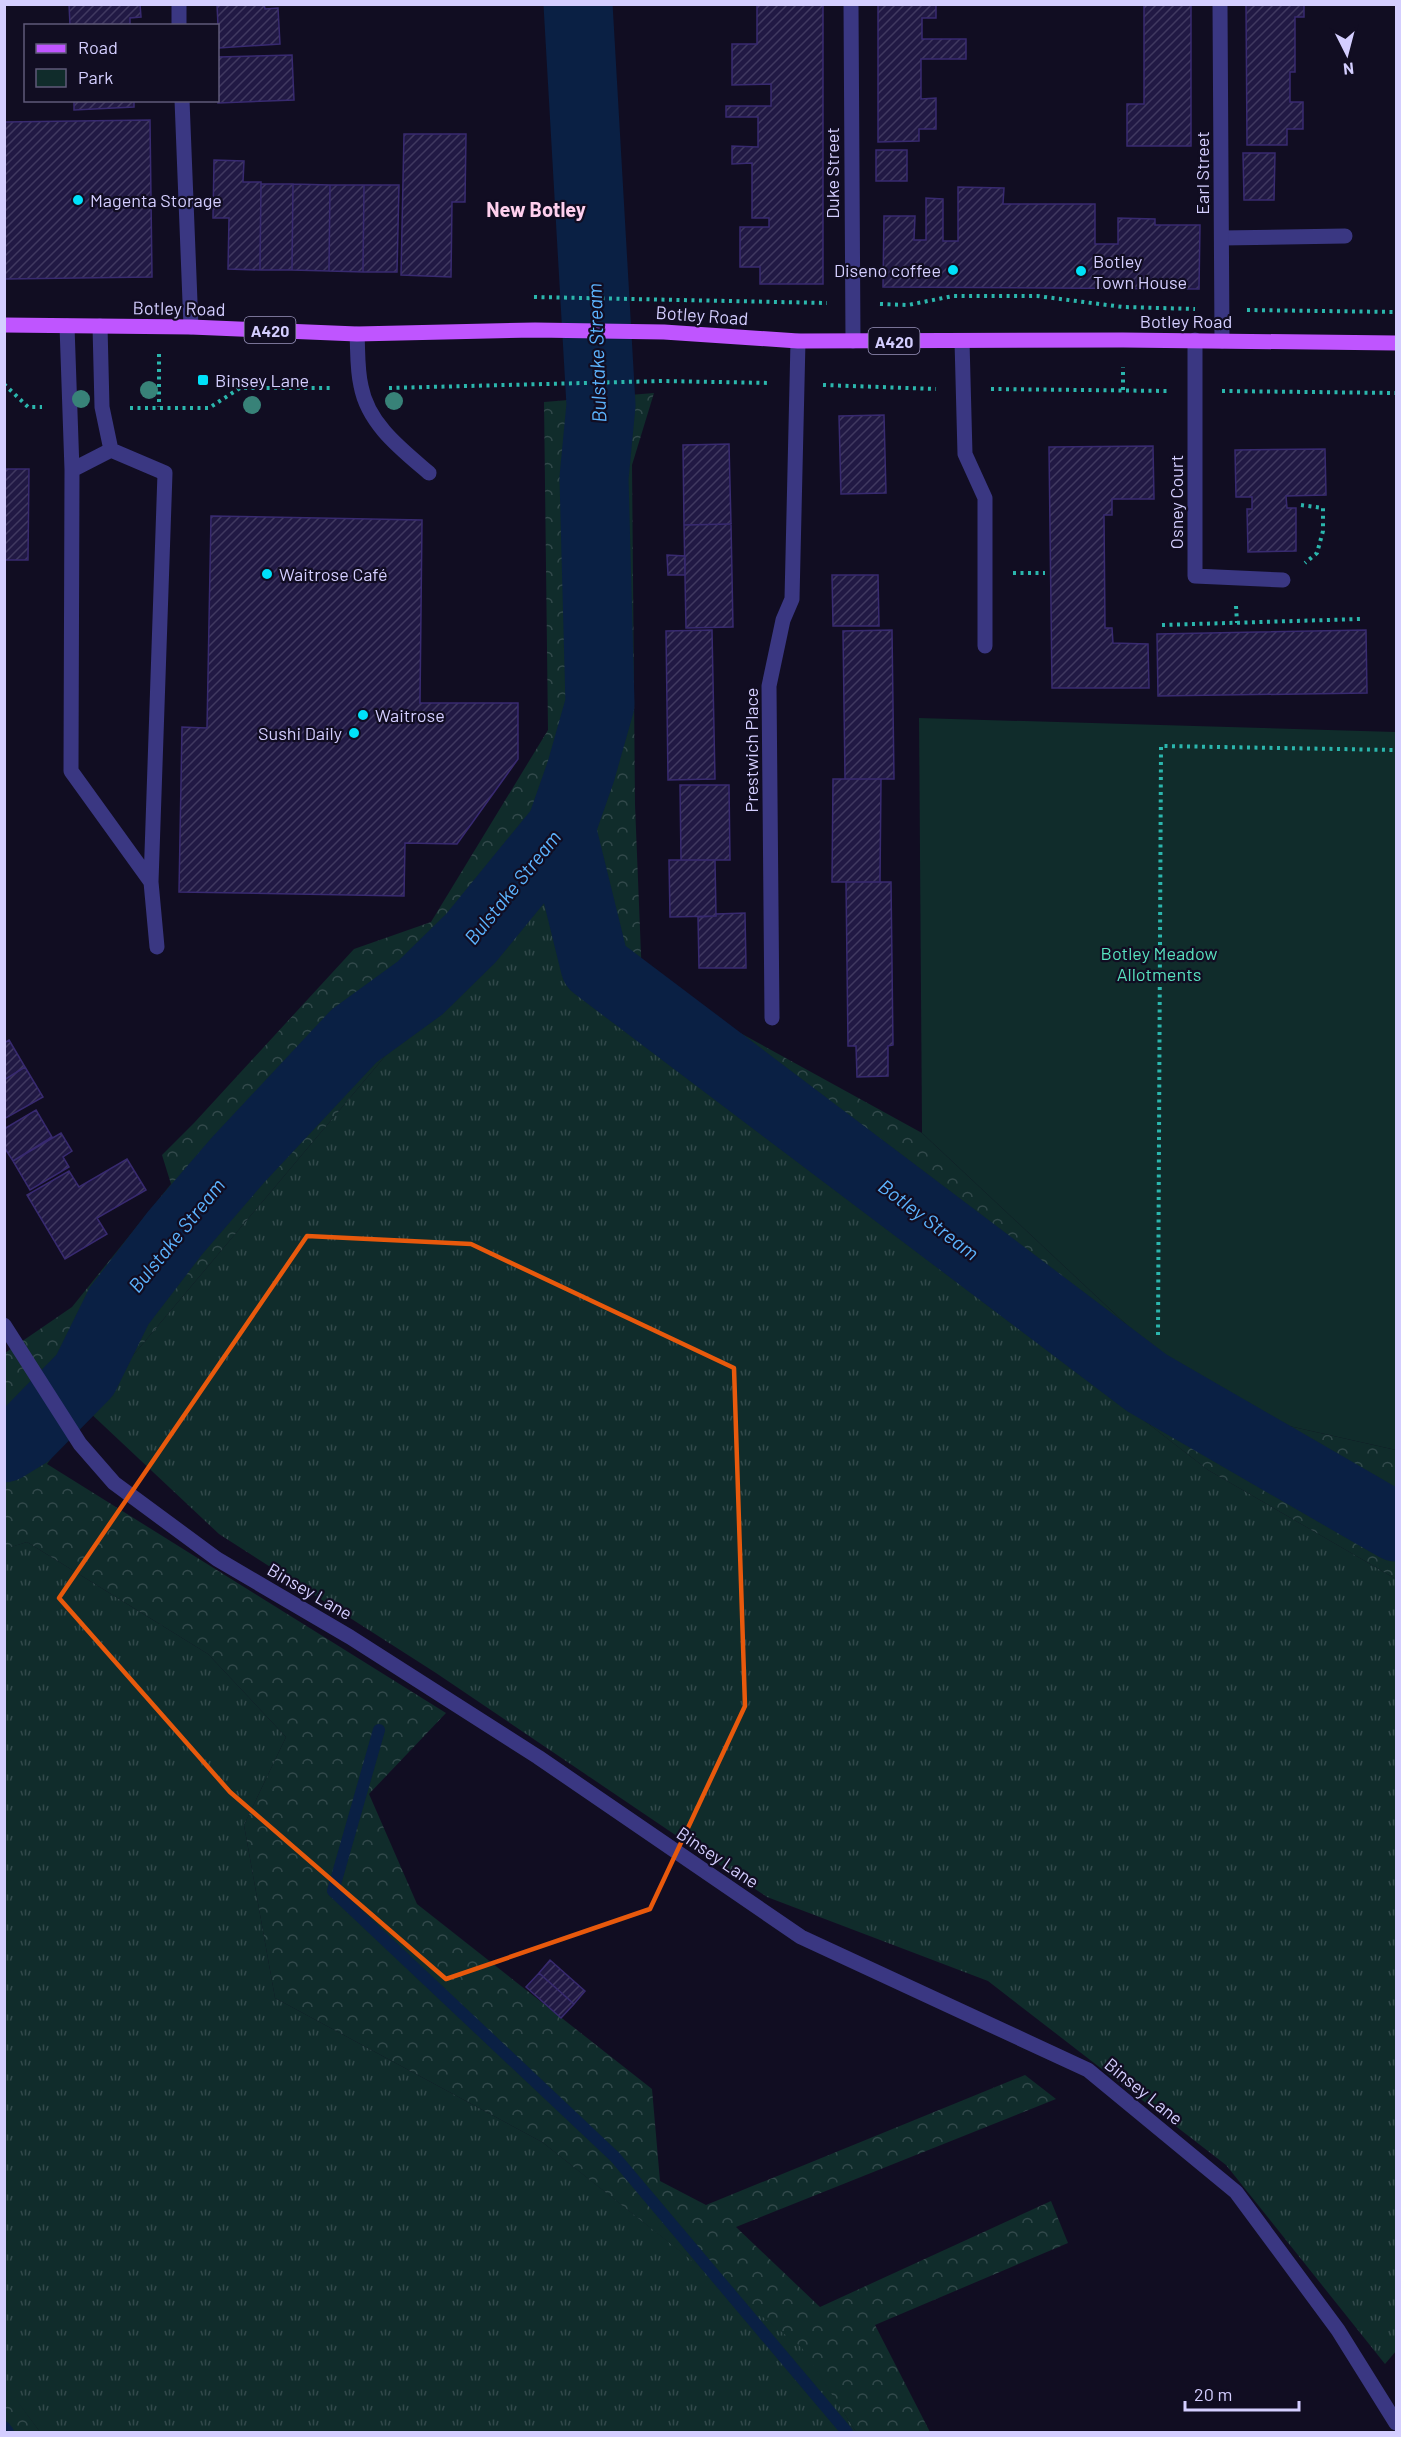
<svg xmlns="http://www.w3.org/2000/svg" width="1401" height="2437" font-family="Barlow,sans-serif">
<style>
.grass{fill:url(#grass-tufts)}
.forest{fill:url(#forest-crowns)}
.green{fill:#102c2b}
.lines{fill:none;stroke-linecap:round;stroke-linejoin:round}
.stream{stroke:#0a2044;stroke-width:12}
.river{stroke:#0a2044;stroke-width:69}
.building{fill:url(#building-hatch);stroke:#382a70;stroke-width:1.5}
.path{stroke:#2bb6ad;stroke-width:4;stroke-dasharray:3 4.5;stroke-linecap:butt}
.service{stroke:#3a3782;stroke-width:15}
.minor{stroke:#3a3782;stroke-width:15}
.primary{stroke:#bf55ff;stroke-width:15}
.tree{fill:#388278}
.marked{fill:none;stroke:#e8590c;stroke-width:4.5;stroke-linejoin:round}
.poi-dot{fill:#00e1f9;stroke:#110d22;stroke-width:2}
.labels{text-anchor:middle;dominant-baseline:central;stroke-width:4.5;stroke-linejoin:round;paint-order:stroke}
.shield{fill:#110d22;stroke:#9a94bd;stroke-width:1.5}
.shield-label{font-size:16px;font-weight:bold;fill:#d4ceff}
.street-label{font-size:18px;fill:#d4ceff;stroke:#110d22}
.poi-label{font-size:18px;fill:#d4ceff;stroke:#110d22;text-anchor:start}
.park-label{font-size:18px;fill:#58e1bf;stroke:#110d22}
.neighbourhood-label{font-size:20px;font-weight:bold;fill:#ffd0ee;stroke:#110d22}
.water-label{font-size:20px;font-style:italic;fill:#5cb4ff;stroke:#110d22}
</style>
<defs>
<pattern id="grass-tufts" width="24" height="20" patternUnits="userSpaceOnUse" patternTransform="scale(1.5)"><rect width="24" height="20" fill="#102c2b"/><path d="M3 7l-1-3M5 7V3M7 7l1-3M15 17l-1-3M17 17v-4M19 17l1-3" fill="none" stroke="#32494b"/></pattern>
<pattern id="forest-crowns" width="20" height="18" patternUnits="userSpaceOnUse" patternTransform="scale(1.5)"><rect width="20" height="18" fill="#102c2b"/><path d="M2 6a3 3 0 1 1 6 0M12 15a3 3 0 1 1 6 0" fill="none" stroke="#32494b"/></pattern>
<pattern id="building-hatch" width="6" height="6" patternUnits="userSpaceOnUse" patternTransform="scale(1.5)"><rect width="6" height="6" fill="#211944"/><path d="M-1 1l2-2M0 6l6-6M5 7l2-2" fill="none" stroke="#403960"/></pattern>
</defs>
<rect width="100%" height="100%" fill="#110d22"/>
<path class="grass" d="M543 900 593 1005 845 1189 1208 1470 1396 1579V2351L1385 2364 1226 2165 988 1981 767 1897 436 1673 219 1534 87 1410 418 1017Z
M27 1542 208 1654 286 1737 244 1825 275 1998 542 2142 803 2348 856 2432H40L4 2384V1549Z"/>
<path class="forest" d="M654 393 632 465 635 805 642 979 922 1133 1160 1356 1289 1426 1396 1450V1579L1208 1470 845 1189 593 1005 543 901 418 1017 87 1410 47 1464 446 1713 369 1794 417 1904 652 2089 660 2181 706 2205 1025 2075 1056 2099 736 2227 820 2307 1051 2201 1068 2243 875 2325 930 2432H856L802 2348 542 2142 275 1998 244 1825 286 1737 208 1654 27 1542 5 1549V1353L72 1307 171 1184 162 1155 194 1123 354 949 431 922 548 730 544 402Z
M5 2384 40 2432H5Z"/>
<path class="green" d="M919 718 1396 732V1450L1289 1426 1160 1356 922 1133Z"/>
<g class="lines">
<path class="stream" d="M4 1431 27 1434
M379 1730 333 1891 615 2157 847 2432
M4 2427 8 2432"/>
<path class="river" d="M561 828 595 966 1147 1383 1396 1527
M4 1448 27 1434 85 1375 119 1306 175 1233 238 1160 354 1036 420 988 471 938 561 828 581 771 600 704 594 478 601 405 578 4"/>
</g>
<path class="building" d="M69 4H140L141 17 130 18V26H70Z
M217 4H264L265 9 278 8 280 44 219 48Z
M757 4H823V284H760V267H740V227H769V218H752V163L732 164V146L758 147V117H726V106H771V84L732 85V44H757Z
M878 4H936V18H922V39H966V59H921V99L936 98V129H919V141L878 142Z
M1144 4H1191V146H1127V104H1144Z
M1246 4H1304V17H1295V72H1290V102H1303V129H1287V145H1247Z
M292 55 294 100 218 103V57Z
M74 100H134V107L74 110Z
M150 120 152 277 4 279V122Z
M404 134H466L465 202H452L451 277 401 275Z
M876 150H907V181H876Z
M1243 153H1275L1274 200H1244Z
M214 160 244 161 243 182H261L260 270 228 269 229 218H213Z
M261 184H293L292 270H260Z
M293 184 330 185 329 271 292 270Z
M330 185H364L363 272 329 271Z
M364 185H399L397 272H363Z
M958 187 1004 188 1003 204H1095V244H1118V218L1155 219V225H1200L1199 289 883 287 884 216H915L914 240H926V198L943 199V241H958Z
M884 415 886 493 841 494 839 416Z
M729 444 731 524 684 525 683 445Z
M1153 446 1154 499H1112V515H1104L1105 628H1112L1113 643 1148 644 1149 688H1052L1049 447Z
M1325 449 1326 495 1286 496 1287 508H1296V551L1248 552 1247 509H1252V497H1236L1235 450Z
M4 469H29L28 560H4Z
M211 516 422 520 420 703H518V759L457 844 405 843 404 896 179 892 182 727 207 728Z
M731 524 733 627 686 628 684 525Z
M667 555 685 556V575H668Z
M832 575H878L879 626H833Z
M712 630 715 779 668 780 666 631Z
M892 630 894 779H845L843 631Z
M1366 630 1367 693 1158 696 1157 634Z
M833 779H881L880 882H832Z
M680 785H729L730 860H681Z
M669 860H715L716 916 670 917Z
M846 882H891L893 1045 888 1046V1076L857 1077 856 1046H848Z
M745 913 746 968H699L698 917 716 916V914Z
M9 1040 25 1067 4 1080V1043Z
M25 1067 43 1097 4 1119V1080Z
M36 1110 52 1137 13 1161 4 1147V1129Z
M61 1133 72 1151 63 1157 69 1167 30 1190 13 1161Z
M127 1159 146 1190 97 1218 107 1234 65 1259 27 1195 69 1171 79 1187Z
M550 1960 585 1991 574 2004 539 1973Z
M539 1973 574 2004 561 2018 526 1987Z"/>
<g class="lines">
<path class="path" d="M534 297 827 303
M880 304 908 305 953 296H1037L1123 307 1195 309
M1247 310 1396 312
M159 354V407
M4 384 28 407H42
M823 385 936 389
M389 388 662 381 771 383
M991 389 1170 391
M1123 390V367
M1222 391 1396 393
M130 408H209L240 388H333
M1301 505 1323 508V531L1317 553 1305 563
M1013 573H1045
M1236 606 1237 623
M1162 625 1360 619
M1158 1335 1161 746 1396 750"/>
<path class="service" d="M1222 238 1345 236
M67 326 72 470 71 771 151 882
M100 326 102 407 111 450
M357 334C358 351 357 369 361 386 368 424 401 449 429 473
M1195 340V576L1283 580
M962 341 965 454 985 498V646
M111 450 165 473 151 882 157 947
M72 470 111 450"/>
<path class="minor" d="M179 4V26
M851 4 853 341
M1220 4 1222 341
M182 100 191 327
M772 1018 769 686 783 620 792 599 798 341
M4 1325 80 1444 114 1483 217 1559 350 1637 538 1757 801 1937 1088 2070 1236 2192 1338 2330 1396 2423"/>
<path class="primary" d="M4 325 191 327 357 334 535 330 664 332 798 341 1123 340 1396 343"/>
</g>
<g class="tree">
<circle cx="149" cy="390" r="9"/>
<circle cx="81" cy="399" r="9"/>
<circle cx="394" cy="401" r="9"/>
<circle cx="252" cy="405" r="9"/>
</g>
<path class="marked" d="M307 1236 471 1244 734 1368 745 1706 650 1909 446 1979 230 1792 59 1598Z"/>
<g class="poi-dot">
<circle cx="78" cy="200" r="6"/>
<circle cx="953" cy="270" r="6"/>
<circle cx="1081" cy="271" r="6"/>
<rect x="197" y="374" width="12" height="12" rx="3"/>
<circle cx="267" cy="574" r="6"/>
<circle cx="363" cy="715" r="6"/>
<circle cx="354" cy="733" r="6"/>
</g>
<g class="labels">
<g class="shield">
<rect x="244.5" y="317" width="51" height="26" rx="4.5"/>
<rect x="868.5" y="328" width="51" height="26" rx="4.5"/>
</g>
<g class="shield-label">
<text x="270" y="330">A420</text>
<text x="894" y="341">A420</text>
</g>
<g class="street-label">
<text transform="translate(832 173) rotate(-90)">Duke Street</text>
<text transform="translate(1202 173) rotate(-90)">Earl Street</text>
<text transform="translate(179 308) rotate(1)">Botley Road</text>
<text transform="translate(702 315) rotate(4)">Botley Road</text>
<text x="1186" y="321">Botley Road</text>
<text transform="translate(1176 502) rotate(-90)">Osney Court</text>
<text transform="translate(751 750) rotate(-90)">Prestwich Place</text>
<text transform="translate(310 1591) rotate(30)">Binsey Lane</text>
<text transform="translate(718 1857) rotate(34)">Binsey Lane</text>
<text transform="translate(1144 2091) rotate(39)">Binsey Lane</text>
</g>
<g class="poi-label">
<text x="90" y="200">Magenta Storage</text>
<text x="1093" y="261">Botley<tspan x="1093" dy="21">Town House</tspan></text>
<text x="941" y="270" text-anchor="end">Diseno coffee</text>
<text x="215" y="380">Binsey Lane</text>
<text x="279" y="574">Waitrose Café</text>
<text x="375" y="715">Waitrose</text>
<text x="342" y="733" text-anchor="end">Sushi Daily</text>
</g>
<g class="park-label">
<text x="1159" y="953">Botley Meadow<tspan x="1159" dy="21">Allotments</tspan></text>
</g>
<g class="neighbourhood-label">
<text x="536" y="209">New Botley</text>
</g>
<g class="water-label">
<text transform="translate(596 353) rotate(-92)">Bulstake Stream</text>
<text transform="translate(512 887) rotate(-51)">Bulstake Stream</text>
<text transform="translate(929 1219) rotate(37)">Botley Stream</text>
<text transform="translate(176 1235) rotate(-51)">Bulstake Stream</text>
</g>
</g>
<rect width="1401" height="2437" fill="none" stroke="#d4ceff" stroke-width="12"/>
<rect x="24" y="24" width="195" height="78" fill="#110d22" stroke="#5f5a7a" stroke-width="1.5"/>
<rect x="36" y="44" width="30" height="9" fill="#bf55ff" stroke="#5f5a7a" stroke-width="1.5"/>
<text x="78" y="54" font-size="18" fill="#d4ceff">Road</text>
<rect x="36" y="69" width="30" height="18" fill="#102c2b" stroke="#5f5a7a" stroke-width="1.5"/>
<text x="78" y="84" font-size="18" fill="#d4ceff">Park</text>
<g transform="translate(1347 54) rotate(174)" stroke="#110d22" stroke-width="4.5" paint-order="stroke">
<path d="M0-4.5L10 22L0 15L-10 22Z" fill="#d4ceff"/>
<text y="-9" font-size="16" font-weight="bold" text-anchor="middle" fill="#d4ceff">N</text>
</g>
<path d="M1185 2401v9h114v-9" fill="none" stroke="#d4ceff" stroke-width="3"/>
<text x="1194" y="2401" font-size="18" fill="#d4ceff" stroke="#110d22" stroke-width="4.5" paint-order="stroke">20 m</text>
</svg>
